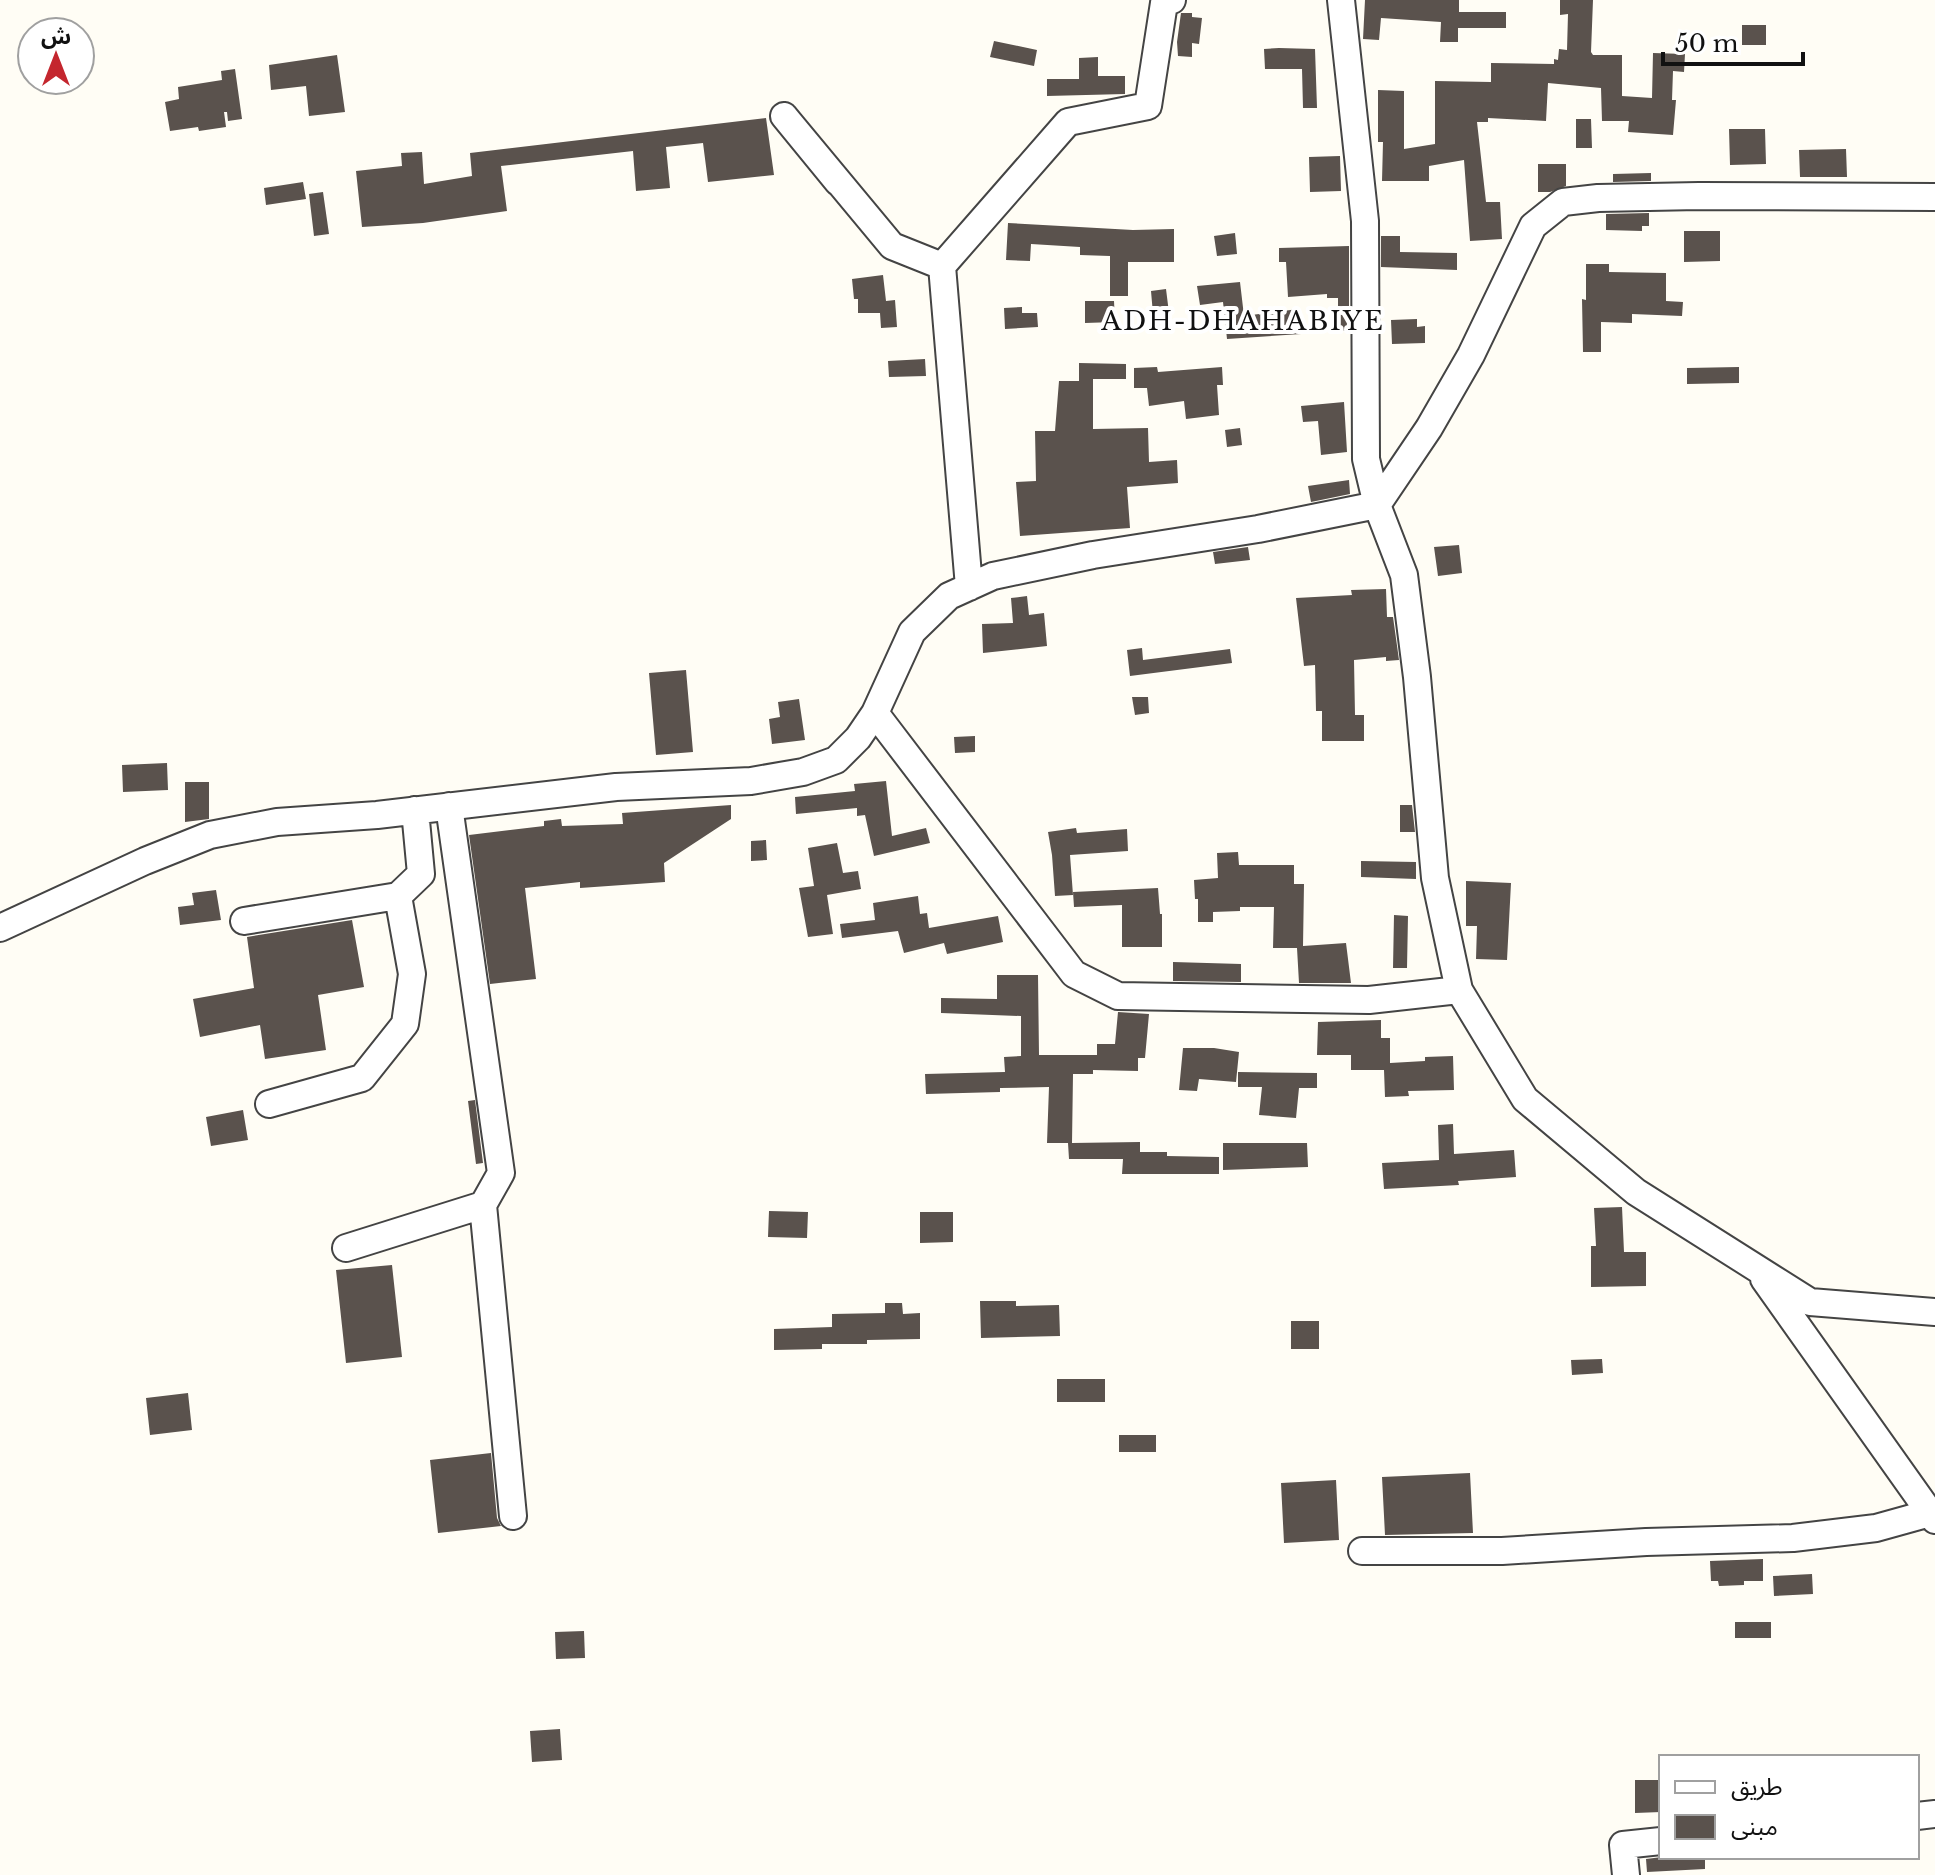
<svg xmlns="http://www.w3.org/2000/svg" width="1935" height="1875" font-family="'Libre Baskerville','Noto Sans Arabic',serif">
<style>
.building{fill:#5a524d}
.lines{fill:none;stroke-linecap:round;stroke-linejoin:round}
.minor-casing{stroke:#444;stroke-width:30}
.minor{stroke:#fff;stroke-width:26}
.labels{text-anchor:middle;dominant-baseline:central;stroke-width:8;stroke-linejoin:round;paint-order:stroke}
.quarter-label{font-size:26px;letter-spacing:2px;fill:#111;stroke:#fff}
</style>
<rect width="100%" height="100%" fill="#fffdf5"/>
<path class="building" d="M1365 0H1459V12H1506V28H1458V42H1440L1441 22 1381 18 1379 40 1363 39Z
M1560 0H1593L1591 52 1593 55H1622V96L1652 98 1653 53 1685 54 1684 72 1673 71 1672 100H1676L1673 135 1628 132 1629 121H1602L1601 88 1548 83 1546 121 1488 118V122H1477L1486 202H1500L1502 239 1470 241 1464 160 1429 166V181H1382L1383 142H1378V90L1404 91V149L1435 144V81L1491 82V63L1554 64V59L1558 60 1559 49 1567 50 1568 14 1560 15Z
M1181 13H1192V17L1202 18 1199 44 1192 43V57L1178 56 1177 42Z
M1742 25H1766V45H1742Z
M994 41 1037 50 1034 66 990 57Z
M1279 48 1315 49 1317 108H1303L1302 69H1265L1264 49Z
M337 55 345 112 309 116 306 86 271 90 269 65Z
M1098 57V76H1125V94L1047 96V79H1079V58Z
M235 69 242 119 228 121 227 112H224L226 127 199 131 198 127 170 131 165 102 179 99 178 87 222 80 221 71Z
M766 118 774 175 708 182 703 143 666 147 670 188 636 191 633 151 501 166 507 211 423 223 362 227 356 171 402 166 401 153 422 152 424 184 472 176 470 153Z
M1576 119H1591L1592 148H1576Z
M1729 129H1765L1766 164 1730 165Z
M1846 149 1847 177H1800L1799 150Z
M1340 156 1341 191 1310 192 1309 157Z
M1538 164H1566V186L1550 192H1538Z
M1651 173V181L1613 182V174Z
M303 182 306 199 266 205 264 188Z
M323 192 329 234 314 236 309 194Z
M1649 213V226H1642V231L1606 230V214Z
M1008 223 1133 230 1174 229V262H1128V296H1110V256L1080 255V247L1031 244 1030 261 1006 260Z
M1684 231H1720V261L1684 262Z
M1235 233 1237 254 1217 256 1214 236Z
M1381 236H1400V252L1457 253V270L1381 267Z
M1349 246V331L1338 330V298H1327V294L1288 297 1286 262H1279V248Z
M1586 264H1609V272L1666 273V301L1683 302 1682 316 1632 314V323L1601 322V352H1583L1582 299 1586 300Z
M883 275 886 301 895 300 897 327 881 328 880 313H858V299H854L852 279Z
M1240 282 1244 316 1298 309 1301 334 1227 339 1223 302 1200 305 1197 286Z
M1166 289 1169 313 1153 314 1151 291Z
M1085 301H1114L1115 322 1085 323Z
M1022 307V313H1037L1038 327 1005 329 1004 308Z
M1417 319V327L1425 326V343L1392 344 1391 320Z
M925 359 926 376 889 377 888 361Z
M1079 363 1126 364V379H1093V429L1148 428 1149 462 1177 460 1178 483 1127 487 1130 528 1020 536 1016 482 1036 481 1035 431H1055L1059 381H1079Z
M1157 367 1158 372 1222 367 1223 385H1217L1219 415 1186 419 1184 401 1149 406 1147 388H1134V368Z
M1739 367V383L1687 384V368Z
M1344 402 1347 452 1321 455 1318 421 1303 422 1301 406Z
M1240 428 1242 445 1227 447 1225 430Z
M1349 480 1350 494 1311 502 1308 486Z
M1459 545 1462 573 1438 576 1434 547Z
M1248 547 1250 560 1215 564 1213 552Z
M1386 589 1387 617H1393L1399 660 1386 661V657L1354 660 1355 715H1364V741H1322V711H1316L1315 665 1304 666 1296 598 1352 595 1351 590Z
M1027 596 1029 615 1044 613 1047 646 983 653 982 624 1013 623 1011 598Z
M1142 648 1143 660 1230 649 1232 663 1130 676 1127 650Z
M686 670 693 752 656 755 649 673Z
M1132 697H1148L1149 713 1135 715Z
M799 699 805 740 772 744 769 719 780 717 778 702Z
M975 736V752L955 753 954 737Z
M167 763 168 790 123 792 122 765Z
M886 781 892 836 926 828 930 843 874 856 865 815 857 816V808L796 814 795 797 855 791 854 784Z
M185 782H209V819L185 822Z
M731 805V819L664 863 665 882 580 888V882L525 888 536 979 490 984 469 835 544 826V821L561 819 562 826 623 824 622 813Z
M1400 805H1412L1415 832H1400Z
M1076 828 1077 833 1127 829 1128 851 1070 855 1073 895 1055 896 1052 855 1048 832Z
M766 840 767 860 751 861V841Z
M837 843 843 873 858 871 861 889 827 895 833 934 808 937 799 888 814 886 808 848Z
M1238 852 1239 865H1294V884H1304L1303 946 1346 943 1351 983H1299L1297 948H1273L1274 907H1240V911L1213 912V922H1198V899H1195L1194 880 1218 878 1217 853Z
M1361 861 1416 862V879L1361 877Z
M1466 881 1511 883 1507 960 1476 959 1477 926H1466Z
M1158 888 1160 914H1162V947H1122V905L1074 907 1073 892Z
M216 890 221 920 180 925 178 907 194 905 192 893Z
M918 896 920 914 927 913 929 928 998 916 1003 942 947 954 944 943 904 953 898 931 842 938 840 924 875 920 873 903Z
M1394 915 1408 916 1407 968H1393Z
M352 920 364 987 318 995 326 1050 265 1059 260 1025 200 1037 193 999 254 988 247 937Z
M1173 962 1241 964V982L1173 981Z
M997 975H1038L1039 1055H1097V1044H1115L1118 1012 1149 1014 1145 1058H1138V1071L1093 1070V1074H1073L1072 1143 1140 1142V1152H1167V1156L1219 1157V1174H1122L1123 1159H1069L1068 1143H1047L1049 1087 1000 1088V1092L926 1094 925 1074 1005 1072 1004 1057 1021 1056V1016L941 1013V998L997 999Z
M1381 1020V1038H1390V1063L1425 1061V1057L1453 1056 1454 1090 1408 1091 1409 1096 1385 1097 1384 1070H1351V1055H1317L1318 1022Z
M1183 1048H1214L1239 1052 1236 1082 1199 1079 1197 1091 1179 1090Z
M1238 1072 1317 1073V1088H1299L1296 1118 1259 1115 1262 1087H1238Z
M475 1100 483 1163 476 1164 468 1101Z
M243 1110 248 1140 211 1146 206 1117Z
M1453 1124 1454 1154 1514 1150 1516 1177 1458 1181 1459 1185 1384 1189 1382 1163 1439 1160 1438 1125Z
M1223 1143H1307L1308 1167 1223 1170Z
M1622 1207 1624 1252H1646V1286L1591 1287V1246H1596L1594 1208Z
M769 1211 808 1212 807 1238 768 1237Z
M920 1212H953V1242L920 1243Z
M392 1265 402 1357 346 1363 336 1270Z
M980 1301H1016V1306L1059 1305 1060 1336 981 1338Z
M885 1303H902L903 1314 920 1313V1339L867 1340V1344H822V1349L774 1350V1329L832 1327V1314L885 1313Z
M1291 1321H1319V1349H1291Z
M1602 1359 1603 1373 1572 1375 1571 1360Z
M1057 1379H1105V1402H1057Z
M188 1393 192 1430 150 1435 146 1398Z
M1119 1435H1156V1452H1119Z
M491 1453 497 1518 501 1526 438 1533 430 1460Z
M1470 1473 1473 1533 1385 1535 1382 1477Z
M1336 1480 1339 1540 1284 1543 1281 1483Z
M1763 1559V1581H1744V1585L1719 1586 1718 1581H1711L1710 1561Z
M1812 1574 1813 1594 1774 1596 1773 1576Z
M1735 1622H1771V1638H1735Z
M584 1631 585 1658 556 1659 555 1632Z
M560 1729 562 1760 532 1762 530 1731Z
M1635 1780H1661V1812L1635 1813Z
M1662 1857H1705V1869L1647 1872 1646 1859Z"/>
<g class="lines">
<g class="minor-casing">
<path id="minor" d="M1341 0 1365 221 1366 459 1377 505 1404 575 1417 677 1435 878 1459 990 1525 1099 1636 1192 1810 1302 1935 1312
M838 182 784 116 892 246 942 266 1068 122 1148 106 1164 3 1172 0
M942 266 969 587
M875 713 1074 974 1118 996 1369 1000 1459 990
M449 806 501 1173 483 1205 513 1516
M244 921 398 896 421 874 415 810
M0 928 145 861 210 835 277 822 377 815 616 787 751 781 803 772 836 760 858 738 875 713 912 632 949 596 993 576 1093 555 1258 529 1377 505 1429 428 1471 355 1533 226 1563 202 1598 198 1699 196 1935 197
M269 1104 362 1078 405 1024 412 974 398 896
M346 1248 483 1205
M1764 1279 1935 1520
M1362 1551H1502L1646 1542 1793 1538 1876 1528 1930 1513
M1917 1816 1935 1814
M1626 1875 1623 1845 1661 1841"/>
</g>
<use href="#minor" class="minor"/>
</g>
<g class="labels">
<g class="quarter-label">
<text x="1243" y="321">ADH-DHAHABIYE</text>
</g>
</g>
<rect x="1659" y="1755" width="260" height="104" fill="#ffffff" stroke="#a0a0a0" stroke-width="2"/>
<rect x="1675" y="1781" width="40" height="12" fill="#ffffff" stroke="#a0a0a0" stroke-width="2"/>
<text x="1731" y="1795" font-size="24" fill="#111111">طريق</text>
<rect x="1675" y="1815" width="40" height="24" fill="#5a524d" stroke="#a0a0a0" stroke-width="2"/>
<text x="1731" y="1835" font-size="24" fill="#111111">مبنى</text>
<g transform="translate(56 56)"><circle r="38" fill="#ffffff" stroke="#a0a0a0" stroke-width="2"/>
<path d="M0-6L14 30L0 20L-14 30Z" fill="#c4262e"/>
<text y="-12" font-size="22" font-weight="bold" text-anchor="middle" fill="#111111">ش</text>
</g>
<path d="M1663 52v12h140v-12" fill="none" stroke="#111111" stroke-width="4"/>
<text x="1675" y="52" font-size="24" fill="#111111" stroke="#ffffff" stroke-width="6" paint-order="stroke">50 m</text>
</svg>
